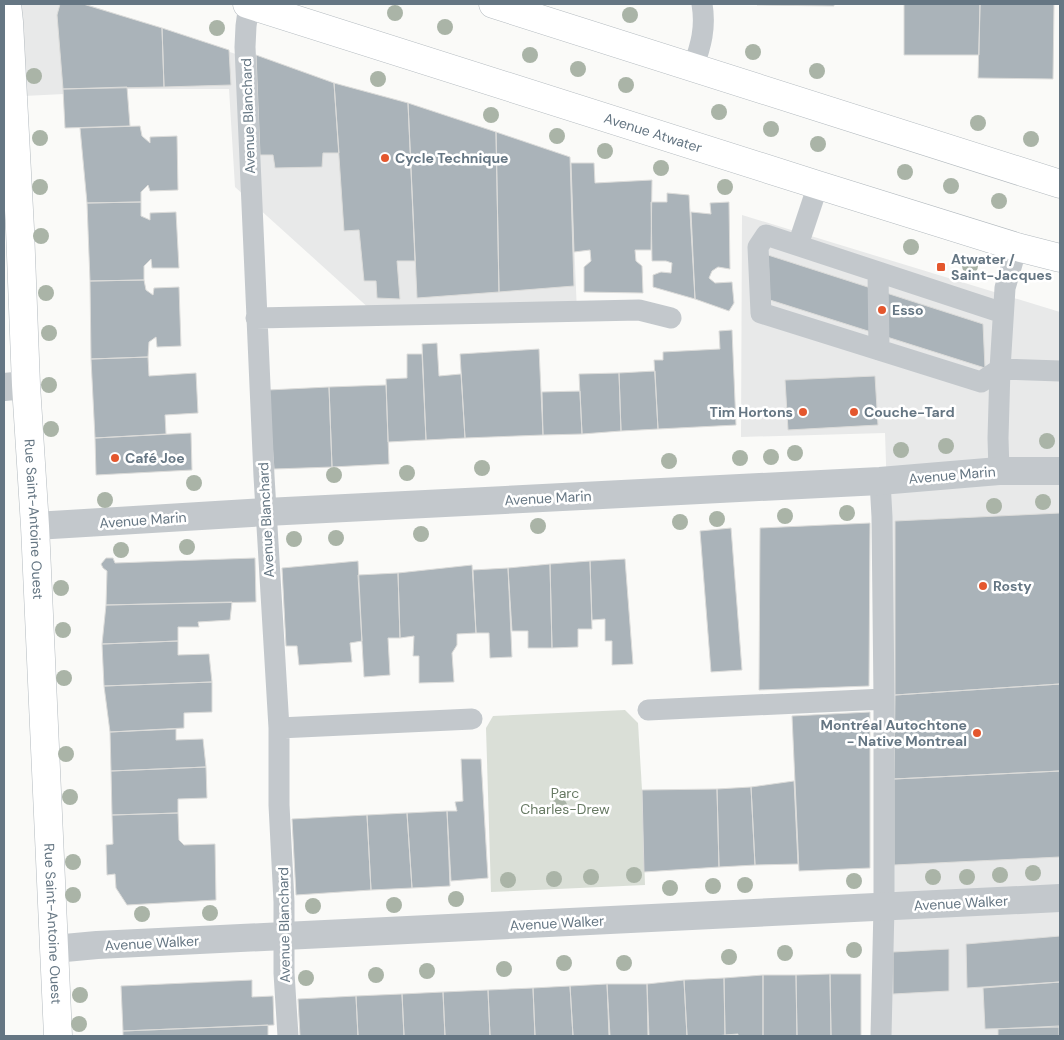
<svg xmlns="http://www.w3.org/2000/svg" width="1064" height="1040" font-family="'DM Sans',sans-serif">
<style>
.built{fill:#e8e9e9}
.green{fill:#dadfd7}
.building{fill:#aab3b9;stroke:#dcdcda}
.lines{fill:none;stroke-linecap:round;stroke-linejoin:round}
.secondary-casing{stroke:#b3babf;stroke-width:29}
.lane{stroke:#c3c8cc;stroke-width:21}
.street{stroke:#c3c8cc;stroke-width:28}
.secondary{stroke:#fff;stroke-width:28}
.tree{fill:#aab4a7}
.poi-dot{fill:#e4572e;stroke:#fff;stroke-width:2}
.labels{text-anchor:middle;dominant-baseline:central;stroke-width:5;stroke-linejoin:round;paint-order:stroke}
.street-label{font-size:14px;fill:#657683;stroke:#fff}
.poi-label{font-size:14px;font-weight:bold;fill:#657683;stroke:#fff;text-anchor:start}
.park-label{font-size:14px;fill:#687a64;stroke:#fff}
</style>
<rect width="100%" height="100%" fill="#fafaf8"/>
<path class="built" d="M4 4H86L571 166 577 313 382 320 235 187 229 89H63L64 94 4 97Z
M742 215 1060 312V1036H873L888 523 885 433 741 437Z"/>
<path class="green" d="M625 710 638 723 642 790 645 885 491 892 486 728 493 716Z"/>
<path class="building" d="M60 4H83L162 28 164 87 63 89 57 15Z
M757 4H834V6L757 5Z
M904 4H980L979 55H904Z
M980 4H1054L1053 79 978 78Z
M162 28 229 50 231 85 164 87Z
M256 55 334 83 339 153H323L322 167 275 168 273 155H260Z
M334 83 408 103 415 261H397L400 299 377 298 376 281H364L359 230 344 231Z
M127 87 130 126 65 128 63 89Z
M408 103 496 132 499 292 417 298Z
M140 126 142 136 150 143V137L177 136 178 190 150 191 148 185 141 192V202L87 203 80 128Z
M496 132 570 157 574 286 499 292Z
M571 163H594L595 183 652 180 651 250H635L636 261 642 266 643 293 584 292V267L591 261 590 250 574 252Z
M667 193 689 195 695 299 653 287V275L661 272 671 273 672 263 666 261H652L651 202H667Z
M141 202V216L150 220V213L176 212 179 268H152L151 259 144 266V280L90 281 87 203Z
M729 202 730 269 718 267 712 271 709 278 715 283 732 282 734 303 729 311 695 299 691 212 711 214 710 203Z
M768 255 983 324 985 368 770 300Z
M144 280 146 290 153 295 154 288 179 287 181 346 157 347 156 337 149 342 148 357 91 359 90 281Z
M732 330 736 425 658 429 654 360H663V352L720 349 719 331Z
M437 343 439 376 461 374 465 438 426 440 422 344Z
M539 349 543 435 465 438 460 354Z
M407 354H422L426 440 388 442 386 379 407 378Z
M148 357 149 376 196 373 198 413 165 415 166 434 95 438 91 359Z
M655 371 658 429 621 431 619 373Z
M619 373 621 431 582 434 579 374Z
M875 376 878 425 788 430 785 380Z
M386 385 389 464 332 467 329 387Z
M329 387 332 467 274 469 268 390Z
M580 391 582 434 543 435 542 392Z
M191 433 192 470 96 475 95 438Z
M1060 513V684L895 695V521Z
M870 523 869 686 759 690 760 528Z
M731 528 742 670 711 672 700 531Z
M106 558H113L115 563 255 558 256 602 106 605 107 571 103 568 101 564Z
M625 559 633 664 612 665V641H605V619L592 620 590 561Z
M358 561 362 641 350 643 352 662 299 665 297 646H286L282 568Z
M590 561 592 629H578V647L552 648 550 564Z
M550 564 552 648H528V631H512L508 568Z
M472 565 476 633 457 634V645L452 653 454 682 419 683V656H413L414 636 400 638 398 573Z
M508 568 512 657 490 658 489 633H476L473 570Z
M398 573 400 638H388L390 675 364 677 358 575Z
M232 602 230 620 198 622 199 627H178V641L102 644 106 605Z
M178 641V655L209 654 212 682 104 686 102 644Z
M212 682V712L184 713V728L110 732 104 686Z
M1060 684V771L894 779 895 695Z
M870 712V868L799 871 792 716Z
M176 729V740L203 739 206 767 111 771 110 732Z
M461 759H481L488 878 451 881 447 811H457L455 802 463 801Z
M206 767 207 798 178 799V813L112 815 111 771Z
M1060 771V857L894 865V779Z
M794 781 798 864 755 865 751 787Z
M751 787 755 865 719 867 717 789Z
M717 789 719 867 644 872 642 790Z
M447 811 450 886 412 888 407 813Z
M178 813 179 840 184 845 215 844 216 900 127 905 116 888 115 874 107 875 106 845 113 844 112 815Z
M407 813 412 888 371 890 367 815Z
M367 815 371 890 296 895 292 819Z
M1060 936V982L967 988 966 944Z
M949 949V991L893 994V952Z
M830 974 831 1036H797L796 975Z
M830 974H861V1036H831Z
M763 975V1036H738V1034L725 1035 724 978Z
M763 975H796L797 1036H763Z
M724 978 725 1035 717 1036H687L684 980Z
M252 980V997L273 996 274 1025 123 1031 121 986Z
M684 980 687 1036H649L647 984Z
M1060 982V1027L985 1029 983 988Z
M607 984 609 1036H573L570 986Z
M607 984H647L648 1036H610Z
M570 986 573 1036H535L533 988Z
M533 988 535 1036H490L488 990Z
M488 990 490 1036H445L443 992Z
M443 992 445 1036H404L402 994Z
M402 994 404 1036H358L356 996Z
M356 996 358 1036H300L298 999Z
M268 1025V1036H123V1031Z
M1059 1026V1036H998V1029Z"/>
<g class="lines">
<g class="secondary-casing">
<g id="secondary">
<path id="s1" d="M7 4 9 22 20 229 26 385 35 526 58 1036"/>
<path id="s2" d="M247 4 818 185 1017 247 1060 258"/>
<path d="M493 4 1060 184"/>
</g>
</g>
<path class="lane" d="M249 4 246 26 245 47 264 476 279 728V805L284 902V973L288 1036
M693 68C701 45 706 28 702 4
M798 245 818 185
M878 272 879 350
M1003 313 766 235 758 247 761 313 981 382 1000 369 1060 371
M256 318 639 310 671 318
M999 471 998 438 1000 369 1005 288 1017 247
M880 481 882 517 884 699V907L881 1036
M648 710 884 699
M279 728 472 719"/>
<path class="street" d="M4 387 26 385
M35 526 266 512 880 481 999 471H1060
M54 949 97 945 284 936 1060 898"/>
<use href="#secondary" class="secondary"/>
</g>
<g class="tree">
<circle cx="395" cy="13" r="8"/>
<circle cx="630" cy="15" r="8"/>
<circle cx="445" cy="27" r="8"/>
<circle cx="217" cy="28" r="8"/>
<circle cx="753" cy="52" r="8"/>
<circle cx="530" cy="55" r="8"/>
<circle cx="578" cy="69" r="8"/>
<circle cx="817" cy="71" r="8"/>
<circle cx="34" cy="76" r="8"/>
<circle cx="378" cy="79" r="8"/>
<circle cx="626" cy="85" r="8"/>
<circle cx="719" cy="112" r="8"/>
<circle cx="491" cy="115" r="8"/>
<circle cx="978" cy="123" r="8"/>
<circle cx="771" cy="129" r="8"/>
<circle cx="557" cy="136" r="8"/>
<circle cx="40" cy="138" r="8"/>
<circle cx="1031" cy="139" r="8"/>
<circle cx="818" cy="144" r="8"/>
<circle cx="605" cy="151" r="8"/>
<circle cx="661" cy="168" r="8"/>
<circle cx="905" cy="172" r="8"/>
<circle cx="951" cy="186" r="8"/>
<circle cx="40" cy="187" r="8"/>
<circle cx="725" cy="187" r="8"/>
<circle cx="999" cy="201" r="8"/>
<circle cx="41" cy="236" r="8"/>
<circle cx="911" cy="247" r="8"/>
<circle cx="970" cy="266" r="8"/>
<circle cx="46" cy="293" r="8"/>
<circle cx="49" cy="333" r="8"/>
<circle cx="49" cy="385" r="8"/>
<circle cx="51" cy="429" r="8"/>
<circle cx="1047" cy="441" r="8"/>
<circle cx="946" cy="446" r="8"/>
<circle cx="901" cy="450" r="8"/>
<circle cx="795" cy="453" r="8"/>
<circle cx="771" cy="457" r="8"/>
<circle cx="740" cy="458" r="8"/>
<circle cx="669" cy="461" r="8"/>
<circle cx="482" cy="468" r="8"/>
<circle cx="407" cy="473" r="8"/>
<circle cx="334" cy="475" r="8"/>
<circle cx="194" cy="483" r="8"/>
<circle cx="105" cy="500" r="8"/>
<circle cx="1043" cy="502" r="8"/>
<circle cx="994" cy="506" r="8"/>
<circle cx="847" cy="513" r="8"/>
<circle cx="785" cy="516" r="8"/>
<circle cx="717" cy="519" r="8"/>
<circle cx="680" cy="522" r="8"/>
<circle cx="538" cy="526" r="8"/>
<circle cx="421" cy="534" r="8"/>
<circle cx="336" cy="538" r="8"/>
<circle cx="294" cy="539" r="8"/>
<circle cx="187" cy="547" r="8"/>
<circle cx="121" cy="550" r="8"/>
<circle cx="61" cy="588" r="8"/>
<circle cx="63" cy="630" r="8"/>
<circle cx="64" cy="678" r="8"/>
<circle cx="66" cy="754" r="8"/>
<circle cx="70" cy="797" r="8"/>
<circle cx="559" cy="806" r="8"/>
<circle cx="73" cy="862" r="8"/>
<circle cx="1033" cy="873" r="8"/>
<circle cx="634" cy="875" r="8"/>
<circle cx="1000" cy="875" r="8"/>
<circle cx="591" cy="877" r="8"/>
<circle cx="933" cy="877" r="8"/>
<circle cx="967" cy="877" r="8"/>
<circle cx="554" cy="879" r="8"/>
<circle cx="508" cy="880" r="8"/>
<circle cx="854" cy="881" r="8"/>
<circle cx="745" cy="885" r="8"/>
<circle cx="713" cy="886" r="8"/>
<circle cx="670" cy="888" r="8"/>
<circle cx="73" cy="895" r="8"/>
<circle cx="456" cy="899" r="8"/>
<circle cx="394" cy="905" r="8"/>
<circle cx="313" cy="906" r="8"/>
<circle cx="210" cy="913" r="8"/>
<circle cx="142" cy="914" r="8"/>
<circle cx="854" cy="950" r="8"/>
<circle cx="785" cy="953" r="8"/>
<circle cx="729" cy="957" r="8"/>
<circle cx="564" cy="963" r="8"/>
<circle cx="624" cy="963" r="8"/>
<circle cx="504" cy="969" r="8"/>
<circle cx="427" cy="971" r="8"/>
<circle cx="376" cy="975" r="8"/>
<circle cx="306" cy="978" r="8"/>
<circle cx="80" cy="995" r="8"/>
<circle cx="79" cy="1024" r="8"/>
</g>
<g class="poi-dot">
<circle cx="385" cy="158" r="5"/>
<rect x="936" y="262" width="10" height="10" rx="2.5"/>
<circle cx="882" cy="310" r="5"/>
<circle cx="803" cy="412" r="5"/>
<circle cx="854" cy="412" r="5"/>
<circle cx="115" cy="458" r="5"/>
<circle cx="983" cy="586" r="5"/>
<circle cx="977" cy="733" r="5"/>
</g>
<g class="labels">
<g class="street-label">
<text transform="translate(248 116) rotate(-92)">Avenue Blanchard</text>
<text stroke="none"><textPath href="#s2" startOffset="426">Avenue Atwater</textPath></text>
<text transform="translate(952 475) rotate(-5)">Avenue Marin</text>
<text transform="translate(548 498) rotate(-3)">Avenue Marin</text>
<text stroke="none"><textPath href="#s1" startOffset="516">Rue Saint-Antoine Ouest</textPath></text>
<text transform="translate(143 520) rotate(-4)">Avenue Marin</text>
<text transform="translate(266 520) rotate(-93)">Avenue Blanchard</text>
<text transform="translate(961 903) rotate(-3)">Avenue Walker</text>
<text transform="translate(557 923) rotate(-3)">Avenue Walker</text>
<text stroke="none"><textPath href="#s1" startOffset="921">Rue Saint-Antoine Ouest</textPath></text>
<text transform="translate(284 925) rotate(-91)">Avenue Blanchard</text>
<text transform="translate(152 943) rotate(-3)">Avenue Walker</text>
</g>
<g class="poi-label">
<text x="395" y="158">Cycle Technique</text>
<text x="951" y="259">Atwater /<tspan x="951" dy="16">Saint-Jacques</tspan></text>
<text x="892" y="310">Esso</text>
<text x="793" y="412" text-anchor="end">Tim Hortons</text>
<text x="864" y="412">Couche-Tard</text>
<text x="125" y="458">Café Joe</text>
<text x="993" y="586">Rosty</text>
<text x="967" y="725" text-anchor="end">Montréal Autochtone<tspan x="967" dy="16">- Native Montreal</tspan></text>
</g>
<g class="park-label">
<text x="565" y="793">Parc<tspan x="565" dy="16">Charles-Drew</tspan></text>
</g>
</g>
<rect width="1064" height="1040" fill="none" stroke="#657683" stroke-width="10"/>
</svg>
